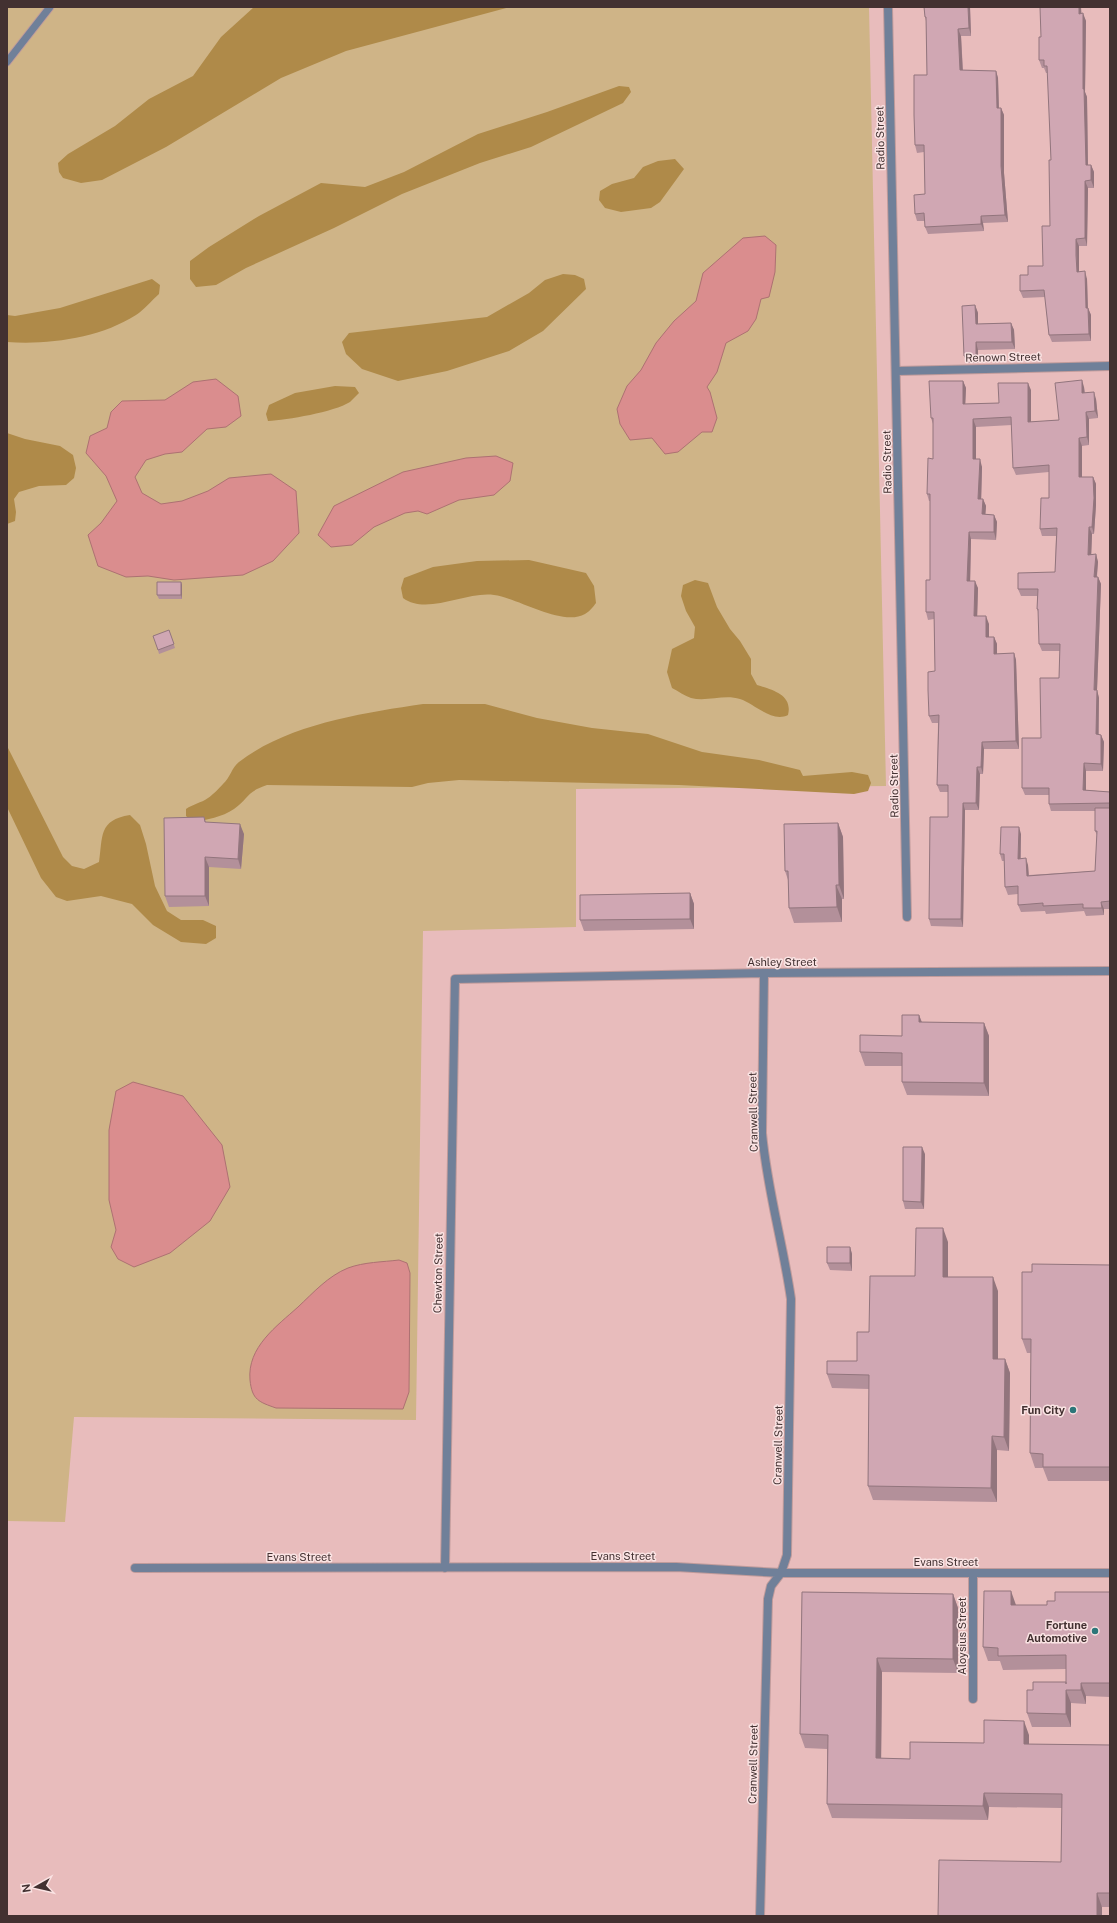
<svg xmlns="http://www.w3.org/2000/svg" width="1117" height="1923" font-family="'Public Sans',sans-serif">
<style>
.green{fill:#cfb487}
.forest{fill:#af8a49}
.water{fill:#da8d8e;stroke:#ad7172}
.lines{fill:none;stroke-linecap:round;stroke-linejoin:round}
.service-casing{stroke:#c09b9b;stroke-width:9}
.minor-casing{stroke:#c09b9b;stroke-width:10}
.service{stroke:#708099;stroke-width:7}
.minor{stroke:#708099;stroke-width:8}
.wall{fill:#b3909a}
.shaded-wall{fill:#92757d}
.building{fill:#d0a7b3;stroke:#92757d}
.poi-dot{fill:#2c7679;stroke:#fae3e3;stroke-width:1.5}
.labels{text-anchor:middle;dominant-baseline:central;stroke-width:3;stroke-linejoin:round;paint-order:stroke}
.street-label{font-size:11px;fill:#433131;stroke:#fae3e3}
.poi-label{font-size:11px;font-weight:bold;fill:#433131;stroke:#fae3e3;text-anchor:end}
</style>
<rect width="100%" height="100%" fill="#e8bcbc"/>
<path class="green" d="M7 7H869L886 786 576 789V927L423 931 416 1420 74 1417 65 1522 7 1521Z"/>
<path class="forest" d="M254 7H510L346 51 281 78 166 147 102 180 81 183 63 178 59 172 58 163 68 154 115 126 149 99 193 76 221 37Z
M619 86 629 87 631 92 623 103 531 147 480 163 402 194 334 228 246 268 216 285 196 287 190 279V261L209 247 259 216 321 183 365 187 404 172 478 134 547 112Z
M675 159 684 169 660 202 651 208 621 212 605 208 599 200 600 191 612 184 634 178 643 167 658 161Z
M563 274 575 275 584 279 586 289 543 331 509 351 447 371 398 381 362 369 346 354 342 342 349 333 487 317 529 293 545 280Z
M152 279 160 285 159 294C151 301 144 310 136 315 100 338 49 345 7 342V315L15 316 60 308Z
M335 386 355 387 359 393C356 396 353 399 350 402 334 412 287 420 268 421L266 414 269 405 295 393Z
M7 433 25 439 60 446 73 455 76 468 74 478 66 485 39 486 19 492 14 499 16 512 15 521 7 524Z
M529 560 586 573 594 586 596 603C593 607 589 612 585 614 562 627 518 598 494 595 466 591 427 616 403 598L401 588 404 578 433 567 477 561Z
M695 580 708 583 717 607 730 629 740 641 751 659V674L757 685C773 690 793 695 788 715 772 723 755 704 740 699 724 694 707 702 691 698 685 696 678 691 672 688L667 672 672 649 694 638 695 627 686 611 681 596 683 585Z
M423 704H485L537 718 592 728 648 734 702 752 759 760 800 770 803 776 852 772 868 775 871 783 868 791 854 794 679 785 459 780 428 783 412 787 267 785C246 792 249 798 234 809 222 817 207 820 193 822L186 816V809C193 804 201 803 208 798 213 795 219 788 223 784 230 778 232 767 239 762 288 724 363 713 423 704Z
M7 746 63 857 72 866 84 869 99 862C103 837 98 820 130 815L140 825 146 844 155 886 167 911 181 920H203L216 926V938L206 944 181 942 153 925 132 904 101 896 67 901 56 897 41 878 7 807Z"/>
<path class="water" d="M765 236 776 245 775 272 769 297 761 299 756 319 748 331 726 343 717 372 707 387 710 392 717 418 712 432H702L678 452 665 454 652 438 630 440 620 424 617 409 627 386 641 370 656 343 674 321 696 301 703 273 743 238Z
M216 379 238 396 241 416 226 427 207 429 182 452 165 454 146 460 135 477 142 493 161 504 182 501 208 491 229 478 271 474 296 491 299 533 273 561 243 575 174 580 148 576 126 577 98 566 88 535 101 523 117 501 106 476 86 453 90 436 107 428 111 412 122 401 165 400 193 382Z
M496 456 513 463 510 481 494 495 459 500 427 514 418 511 405 513 374 527 352 545 331 547 318 535 334 506 403 472 466 458Z
M133 1082 183 1096 222 1145 230 1187 210 1221 170 1253 134 1267 118 1259 111 1247 116 1230 109 1200V1130L116 1091Z
M399 1260 407 1263 410 1273 409 1392 403 1409 276 1408C259 1402 252 1400 250 1380 247 1347 277 1326 298 1307 313 1293 328 1276 348 1268 364 1262 383 1262 399 1260Z"/>
<g class="lines">
<g class="service-casing">
<path id="service" d="M7 62 50 7"/>
</g>
<g class="minor-casing">
<path id="minor" d="M888 7 907 917
M897 371 1110 366
M135 1568 676 1567 781 1573H1110
M445 1568 455 979 764 973 1110 971
M973 1573V1699
M760 1916 768 1599 771 1586 781 1573 787 1555 791 1299C783 1243 767 1189 762 1133L764 973"/>
</g>
<use href="#service" class="service"/>
<use href="#minor" class="minor"/>
</g>
<path class="wall" d="M924 7H970L971 36H961L963 70 996 71 998 78 999 108H1001L1004 115V173L1008 222 983 223 984 231 928 234 925 227V221H917L915 214 925 194 924 152 917 153 915 145 927 75 926 21 925 17Z
M1082 13 1086 21 1085 92 1087 97 1088 165H1091L1094 172V188H1088L1087 246H1079V272L1087 279 1088 308 1091 315V341L1052 342 1049 335 1045 297 1023 298 1020 291 1028 275 1043 266 1050 226 1051 160 1048 73H1046L1044 68H1042L1039 60Z
M975 305 978 313V324L1011 323 1014 330 1015 349 978 350V363H967L964 356Z
M963 381 966 388 965 404 999 403 1031 390V422L1059 420 1084 387 1085 393 1096 399 1098 418 1089 419V445L1082 446V477H1093L1096 484V505L1094 534H1092L1091 554H1096L1098 562 1097 577H1098L1101 584 1097 690 1099 698V734L1101 735 1104 742 1103 771H1086V790L1110 792V909H1104V915L1086 916 1084 911 1046 914 1045 911 1021 912 1018 905V894L1008 895 1005 887 1004 861H1002L1000 854 1021 834V859L1028 865 1029 875 1095 871 1097 835 1095 831V811H1051L1049 804V795H1025L1022 788 1041 738 1059 678 1060 651H1042L1039 644V614L1037 609V596H1021L1018 589 1055 572 1056 536H1042L1040 529 1049 498V472L1016 475 1013 468 1012 425 976 427V459L982 467 981 499H983L986 506 985 514 994 515 997 522 996 540 971 539 970 581 978 588 977 616 989 624V637H994L997 644V654L1014 653 1016 660 1019 749H984L983 774H980L979 810H965L963 927 931 926 929 919 948 817V792H940L937 785 938 723H932L929 716 935 671 934 619 928 620 926 612 930 580V501H929L927 494 933 459V424L931 418Z
M181 582 182 585V599H159L157 595Z
M169 630 175 648 159 654 158 650Z
M204 817 206 822 244 834 241 869 209 867V906L169 907 165 896Z
M838 823 843 837 844 899H842V922L794 923 789 908 788 880 785 871Z
M690 893 694 904V929L584 931 580 920Z
M919 1015 922 1022 984 1023 989 1036V1096L907 1095 902 1082V1066H865L860 1052 902 1036Z
M925 1154 924 1209H905L903 1201Z
M948 1242V1277L998 1291V1359H1005L1010 1373 1009 1451 997 1450V1502L873 1500 868 1486 869 1389 832 1388 827 1374 857 1361 915 1276Z
M850 1247 852 1254V1271L830 1270 827 1263Z
M1110 1265V1481H1048L1043 1468H1035L1030 1453 1031 1353H1027L1022 1339 1032 1272Z
M802 1592 953 1594 958 1608V1673L882 1672 881 1758 910 1759 984 1743 1029 1735V1744L1110 1745V1907H1102L1061 1862 1062 1808 989 1807 988 1820 832 1818 827 1804V1749L805 1748 800 1734Z
M1110 1592V1697L1086 1696V1704L1071 1703V1727H1032L1027 1713 1033 1690 1066 1682V1669L1003 1670 1000 1661H988L983 1647 1016 1605H1047L1055 1601Z"/>
<path class="shaded-wall" d="M968 7H970L971 36 969 28Z
M1079 7H1081L1082 21 1079 14Z
M1083 13 1086 21 1085 92 1087 97 1088 172 1086 165 1083 89Z
M958 29 961 36 963 78 960 70Z
M996 71 998 78 999 115 997 108Z
M1001 108 1004 115V173L1008 222 1005 215 1001 166Z
M1091 165 1094 172V188L1091 180Z
M1085 181 1088 188 1087 246 1085 238Z
M981 216 983 223 984 231 981 224Z
M1076 239 1079 246V279L1077 272Z
M1085 271 1087 279 1088 315 1086 308Z
M975 305 978 313V332L976 324Z
M1088 308 1091 315V341L1089 334Z
M1011 323 1014 330 1015 349 1012 342Z
M976 342 978 350V363L976 355Z
M1082 380 1084 387 1085 400 1082 393Z
M963 381 966 388 965 411 963 404Z
M1028 383 1031 390V429L1028 422Z
M1094 392 1096 399 1098 418 1095 411Z
M1086 412 1089 419V445L1087 437Z
M973 419 976 427V467L973 459Z
M1079 438 1082 446V484L1079 477Z
M980 459 982 467 981 506 978 499Z
M1093 477 1096 484V505L1094 534 1092 527Z
M983 499 986 506 985 521 982 514Z
M994 515 997 522 996 540 994 532Z
M1089 527 1092 534 1091 562 1088 555Z
M969 532 971 539 970 588 967 581Z
M1096 554 1098 562 1096 584 1094 577Z
M1098 577 1101 584 1097 690 1099 698 1098 742 1096 734 1094 690Z
M975 581 978 588 977 623 974 616Z
M181 582 182 585V599L181 595Z
M986 616 989 624V645L986 637Z
M994 637 997 644V661L994 654Z
M1014 653 1016 660 1019 749 1016 741Z
M1101 735 1104 742 1103 771 1101 764Z
M982 742 984 749 983 774 981 767Z
M1084 763 1086 771V798L1083 790Z
M977 767 980 774 979 810 976 803Z
M963 803 965 810 963 927 961 919Z
M838 823 843 837 844 899 839 885Z
M240 824 244 834 241 869 238 859Z
M1019 827 1021 834 1020 866 1018 859Z
M205 857 209 867V906L205 896Z
M1026 858 1028 865 1029 883 1027 876Z
M836 885 842 899V922L837 907Z
M690 893 694 904V929L690 919Z
M1101 902 1104 909V915L1102 908Z
M919 1015 924 1029 919 1022Z
M984 1023 989 1036V1096L984 1083Z
M922 1147 925 1154 924 1209 921 1202Z
M943 1228 948 1242V1291L943 1277Z
M850 1247 852 1254V1271L850 1263Z
M993 1277 998 1291V1373L993 1359Z
M1005 1359 1010 1373 1009 1451 1004 1437Z
M992 1436 997 1450V1502L991 1488Z
M1011 1591 1016 1605V1618L1011 1605Z
M953 1594 958 1608V1673L953 1659Z
M877 1658 882 1672 881 1772 876 1758Z
M1081 1683 1086 1696V1704L1081 1690Z
M1066 1690 1071 1703V1727L1066 1714Z
M1024 1721 1029 1735V1758L1024 1744Z
M984 1793 989 1807 988 1820 983 1806Z
M1097 1893 1102 1907V1916H1097Z"/>
<path class="building" d="M924 7H968L969 28 958 29 960 70 996 71 997 108H1001V166L1005 215 981 216V224L925 227 924 213 915 214 914 195 925 194 924 145H915L914 115V75H927L926 17H925Z
M1040 7H1079V14L1083 13V89H1084L1086 165H1091V180L1085 181V238L1076 239V255L1077 272 1085 271 1086 308H1088L1089 334 1049 335 1044 290 1020 291V275H1028V266H1043L1042 226H1050L1049 160H1051L1047 66H1044V60H1039V37H1041Z
M975 305 976 324 1011 323 1012 342H976V355L964 356 962 306Z
M1082 380V393L1094 392 1095 411 1086 412 1087 437 1079 438V477H1093L1094 498 1092 527H1089L1088 555 1096 554 1094 577H1098L1094 690H1097L1096 734 1101 735V764L1084 763 1083 790 1110 792V803L1049 804V788H1022V738H1041L1040 678H1059L1060 644H1039L1038 609H1037L1038 589H1018V573L1055 572 1057 528 1040 529 1041 498H1049V465L1013 468 1011 417 973 419V459H980L978 499H983L982 514 994 515V532H969L967 581H975L974 616H986V637H994V654L1014 653 1016 741 982 742 981 767H977L976 803H963L961 919H929L930 817H948V785H937L939 715 929 716 928 690V672L935 671 934 612H926V580H930V494H927L928 458 933 459V418H931L929 381H963V404L999 403 998 383H1028V422L1059 420 1055 383Z
M157 582H181V595H157Z
M169 630 174 644 158 650 153 636Z
M1095 808H1110V901L1101 902 1102 908H1083V904L1043 906V903L1018 905V886L1005 887 1004 854H1000L1001 827H1019L1018 859 1026 858 1027 876 1095 871 1097 831H1095Z
M204 817 205 822 240 824 238 859 205 857V896H165L164 818Z
M838 823 839 885H836L837 907 789 908 788 871H785L784 824Z
M690 893V919L580 920V895Z
M902 1015H919V1022L984 1023V1083L902 1082V1053L860 1052V1035L902 1036Z
M903 1147H922L921 1202 903 1201Z
M916 1228H943V1277H993V1359H1005L1004 1437 992 1436 991 1488 868 1486 869 1375 827 1374V1361H857V1332H869L870 1276H915Z
M827 1247H850V1263H827Z
M1032 1264 1110 1265V1467H1043V1454L1030 1453 1031 1339H1022V1272H1032Z
M984 1591H1011V1605H1047V1601H1055V1592H1110V1683H1081V1690H1066V1714L1027 1713V1690H1033V1682H1066V1684V1655L998 1656V1648L983 1647Z
M802 1592 953 1594V1659L877 1658 876 1758 910 1759V1742L984 1743V1720L1024 1721V1744L1110 1745V1893H1097V1916H938L939 1860 1061 1862 1062 1794 984 1793 983 1806 827 1804 828 1735 800 1734Z"/>
<g class="poi-dot">
<circle cx="1073" cy="1410" r="4"/>
<circle cx="1095" cy="1631" r="4"/>
</g>
<g class="labels">
<g class="street-label">
<text transform="translate(880 138) rotate(-91)">Radio Street</text>
<text transform="translate(1003 357) rotate(-1)">Renown Street</text>
<text transform="translate(887 462) rotate(-91)">Radio Street</text>
<text transform="translate(894 786) rotate(-91)">Radio Street</text>
<text x="782" y="962">Ashley Street</text>
<text transform="translate(753 1112) rotate(-91)">Cranwell Street</text>
<text transform="translate(438 1273) rotate(-89)">Chewton Street</text>
<text transform="translate(778 1445) rotate(-89)">Cranwell Street</text>
<text x="623" y="1556">Evans Street</text>
<text x="299" y="1557">Evans Street</text>
<text x="946" y="1562">Evans Street</text>
<text transform="translate(962 1636) rotate(-90)">Aloysius Street</text>
<text transform="translate(753 1764) rotate(-89)">Cranwell Street</text>
</g>
<g class="poi-label">
<text x="1065" y="1410">Fun City</text>
<text x="1087" y="1625">Fortune<tspan x="1087" dy="13">Automotive</tspan></text>
</g>
</g>
<rect width="1117" height="1923" fill="none" stroke="#433131" stroke-width="16"/>
<g transform="translate(36 1887) rotate(262)" stroke="#fae3e3" stroke-width="3" paint-order="stroke">
<path d="M0-3L7 15L0 10L-7 15Z" fill="#433131"/>
<text y="-6" font-size="11" font-weight="bold" text-anchor="middle" fill="#433131">N</text>
</g>
</svg>
